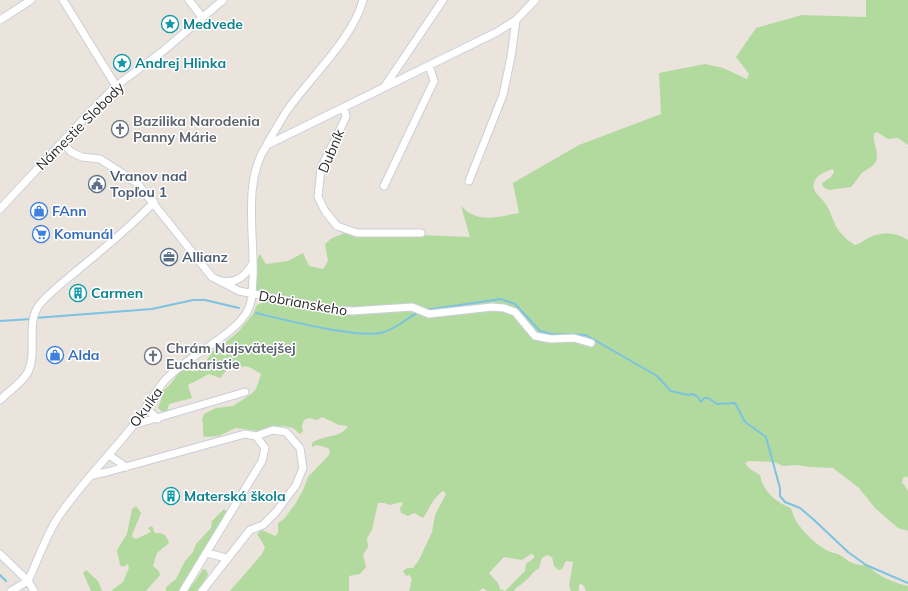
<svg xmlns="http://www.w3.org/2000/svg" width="908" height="591" font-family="Mulish,sans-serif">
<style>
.green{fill:#b2da9f;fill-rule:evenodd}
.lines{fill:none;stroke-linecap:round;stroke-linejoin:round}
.stream{stroke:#7bc3e0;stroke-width:2}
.minor-casing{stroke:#cbced9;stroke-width:9}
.minor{stroke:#fff;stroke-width:7}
.labels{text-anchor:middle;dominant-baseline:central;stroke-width:3;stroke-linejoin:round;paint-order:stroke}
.culture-label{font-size:14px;font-weight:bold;fill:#0d838f;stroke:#fff;text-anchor:start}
.worship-label{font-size:14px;font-weight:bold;fill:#5b616d;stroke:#fff;text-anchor:start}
.street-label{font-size:14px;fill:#292929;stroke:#fff}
.service-label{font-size:14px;font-weight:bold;fill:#4e5e75;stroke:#fff;text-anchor:start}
.shop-label{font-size:14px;font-weight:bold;fill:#366cbe;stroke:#fff;text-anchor:start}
</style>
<rect width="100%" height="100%" fill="#eae4dd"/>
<path class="green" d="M866 0H908V145L898 138 888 139 877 132 874 134C873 143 877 148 877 156 877 167 868 167 861 174 858 178 855 183 851 187L829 190 823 187 822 183 831 177 834 172 833 169C826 171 816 175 814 183 811 191 821 197 825 203 831 211 834 225 839 231 843 236 848 241 855 245 862 243 868 237 875 235 887 232 898 233 908 240V478L907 476 903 478 902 482 908 491V531L898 528 875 508 859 488 833 468 810 467 797 465 783 466 774 462 749 461 745 463 750 469 760 475C763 491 775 502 791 508 795 525 812 542 828 551 832 553 836 553 840 555 850 562 854 566 867 565 879 577 892 582 908 586V591H586L584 586 581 584 579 585V591H571L569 586 573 562 566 561 562 569 558 570 554 566 552 557 547 555 542 558 539 568C531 573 530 578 524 582 520 586 517 586 514 591H487L483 588 479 591H409L412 579 409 575 406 576 403 571 407 568H413L419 560 432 532 435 515 446 494 443 491C432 499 430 508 423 518L414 513 408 516 401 513 400 508 403 504 401 502 390 505 384 503H378L372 530 367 538 368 547 363 555 366 567 360 574 349 576V591H230L262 554 265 547 257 534 262 530 275 536 278 533V523L284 519 296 503 303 490 308 477 329 455 330 451 328 448 317 445 312 447V443C324 434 340 439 348 426L339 425 322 417 317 420 309 418 304 420 302 426 303 431 300 434 293 428 284 426 259 431 235 428 219 436 204 437C202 431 204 425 202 419L204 414 216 408 233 406 251 394 256 389 261 374C252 369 245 362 236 370L229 367 220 378 209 374 188 385 192 398 169 404 166 415 158 408 162 397 161 392C174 384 173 377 184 368 188 367 189 370 193 371 203 372 208 355 214 350L226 356V342L238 332 253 314 257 305 266 301V297L257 291C252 277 253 266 260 254L265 263 267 264 288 261 303 253 309 266 323 269 328 261 325 244 332 238 348 232 470 237 461 206C479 224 496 217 519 213L513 183 579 145 661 114 659 73 705 64 723 68 747 79 749 74 736 57 756 28 802 15 866 17ZM531 554 534 555V558L526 564 525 571 505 591 500 589 498 583 489 573 504 557 522 560Z
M136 506 141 513C139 520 132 532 132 537L136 539 151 532 148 528 152 526 155 533C164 533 166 534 169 543L157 553 153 566 159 571 160 575 146 591H111L123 582 129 568 128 564 123 567 120 565 117 550 127 534 132 509Z
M224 509 228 513 215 532 188 585 194 583 203 569 206 570 208 574C206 581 202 584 200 591H166V587L176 579 185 561 193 552 196 544 211 528 212 521Z
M86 570 98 581 102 591H91L83 573Z"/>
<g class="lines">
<path class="stream" d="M425 310 501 299 515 304 540 331 551 334 586 335 657 376 671 391 688 395 692 394 697 396 701 402 704 398H708L717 404 735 403 745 422 766 437 780 488V496L785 502 800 508 813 519 848 552 866 565 908 583
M256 313C282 319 361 340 384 332 397 328 407 318 419 312
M35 318 152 309 193 300H205L239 308
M0 321 31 319
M0 575 6 581"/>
<g class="minor-casing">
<path id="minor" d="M63 0 116 86
M189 0 202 17
M0 20 31 0
M385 86 443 0
M344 107 346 117 321 168 318 197 325 211 337 226 357 233H421
M62 142 71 152 82 157 100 159 137 183 212 277 239 291 333 310 352 311 412 307 429 314 492 307 504 308 515 312 535 336 551 339 574 338 591 343
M267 144C275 131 282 117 291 105 313 75 354 36 363 0
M469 181 503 95 511 57 516 20
M384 186 434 81 429 65
M0 209 93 109 116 86 163 51 223 0
M221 281C237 284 245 276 253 263
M0 400C9 391 22 383 28 372 38 351 25 322 40 304 51 291 66 280 79 269 104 248 131 227 154 202
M146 408 158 419
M133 425 245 392
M109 455 126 467
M93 475 107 472 245 434 256 436 273 430 286 432 300 448 303 468 296 485 276 512 263 525 250 530 202 591
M207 553 226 558
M0 554 28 581 34 591
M28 581C38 560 46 535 59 516 81 484 108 457 132 427 144 412 153 395 165 380 187 356 238 334 249 308 253 299 252 288 253 278 255 237 242 180 267 145L497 32 516 20 535 0
M11 591 28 581
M183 591 262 461 265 448 256 436"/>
</g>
<use href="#minor" class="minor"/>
</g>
<defs>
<g id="sight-ring" transform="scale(0.9)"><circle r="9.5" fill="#fff" stroke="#0f9aa8" stroke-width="1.5"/><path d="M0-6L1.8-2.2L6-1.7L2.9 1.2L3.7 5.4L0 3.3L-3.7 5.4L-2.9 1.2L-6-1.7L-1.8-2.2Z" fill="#0f9aa8"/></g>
<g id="church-ring" transform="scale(0.9)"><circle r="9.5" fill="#fff" stroke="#6b7280" stroke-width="1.5"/><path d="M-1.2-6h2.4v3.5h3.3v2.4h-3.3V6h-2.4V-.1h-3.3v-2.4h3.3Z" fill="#6b7280"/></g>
<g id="civic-ring" transform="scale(0.9)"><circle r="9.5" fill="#fff" stroke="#5c6f8a" stroke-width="1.5"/><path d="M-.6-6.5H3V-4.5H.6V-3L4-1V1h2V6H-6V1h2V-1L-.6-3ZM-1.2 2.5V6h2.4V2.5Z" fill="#5c6f8a"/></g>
<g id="shop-ring" transform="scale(0.9)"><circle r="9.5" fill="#fff" stroke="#3f7fe0" stroke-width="1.5"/><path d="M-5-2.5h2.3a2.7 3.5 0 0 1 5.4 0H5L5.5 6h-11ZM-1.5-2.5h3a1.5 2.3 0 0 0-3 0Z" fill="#3f7fe0"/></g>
<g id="supermarket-ring" transform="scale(0.9)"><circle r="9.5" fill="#fff" stroke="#3f7fe0" stroke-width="1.5"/><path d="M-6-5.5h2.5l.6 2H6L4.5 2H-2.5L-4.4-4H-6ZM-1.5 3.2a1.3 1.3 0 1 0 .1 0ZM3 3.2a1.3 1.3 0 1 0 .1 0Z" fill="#3f7fe0"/></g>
<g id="office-ring" transform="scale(0.9)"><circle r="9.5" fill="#fff" stroke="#5c6f8a" stroke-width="1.5"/><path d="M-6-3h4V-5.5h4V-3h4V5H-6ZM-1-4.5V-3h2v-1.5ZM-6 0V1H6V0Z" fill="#5c6f8a"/></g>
<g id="building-ring" transform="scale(0.9)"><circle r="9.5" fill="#fff" stroke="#0f9aa8" stroke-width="1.5"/><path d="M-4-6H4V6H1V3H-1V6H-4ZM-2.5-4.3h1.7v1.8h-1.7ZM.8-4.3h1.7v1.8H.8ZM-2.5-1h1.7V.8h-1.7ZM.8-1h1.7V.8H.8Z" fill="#0f9aa8"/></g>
</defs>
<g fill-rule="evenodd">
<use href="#sight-ring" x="170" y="24"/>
<use href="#sight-ring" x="122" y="63"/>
<use href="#church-ring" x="120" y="129"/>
<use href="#civic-ring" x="97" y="184"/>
<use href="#shop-ring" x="39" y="211"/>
<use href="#supermarket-ring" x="41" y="234"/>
<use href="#office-ring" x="169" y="257"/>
<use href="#building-ring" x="78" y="293"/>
<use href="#shop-ring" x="55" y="355"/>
<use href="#church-ring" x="153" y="356"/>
<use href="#building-ring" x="171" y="496"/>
</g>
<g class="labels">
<g class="culture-label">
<text x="183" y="24">Medvede</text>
<text x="135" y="63">Andrej Hlinka</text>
<text x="91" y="293">Carmen</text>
<text x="184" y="496">Materská škola</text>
</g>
<g class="worship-label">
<text x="133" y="121">Bazilika Narodenia<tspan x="133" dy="16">Panny Márie</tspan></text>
<text x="166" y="348">Chrám Najsvätejšej<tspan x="166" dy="16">Eucharistie</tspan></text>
</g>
<g class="street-label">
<text transform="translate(80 126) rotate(-45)">Námestie Slobody</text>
<text transform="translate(331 151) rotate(-67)">Dubník</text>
<text transform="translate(303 303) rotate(10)">Dobrianskeho</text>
<text transform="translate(146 407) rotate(-54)">Okulka</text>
</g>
<g class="service-label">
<text x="110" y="176">Vranov nad<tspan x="110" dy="16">Topľou 1</tspan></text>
<text x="182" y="257">Allianz</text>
</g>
<g class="shop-label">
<text x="52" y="211">FAnn</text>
<text x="54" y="234">Komunál</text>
<text x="68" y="355">Alda</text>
</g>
</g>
</svg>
